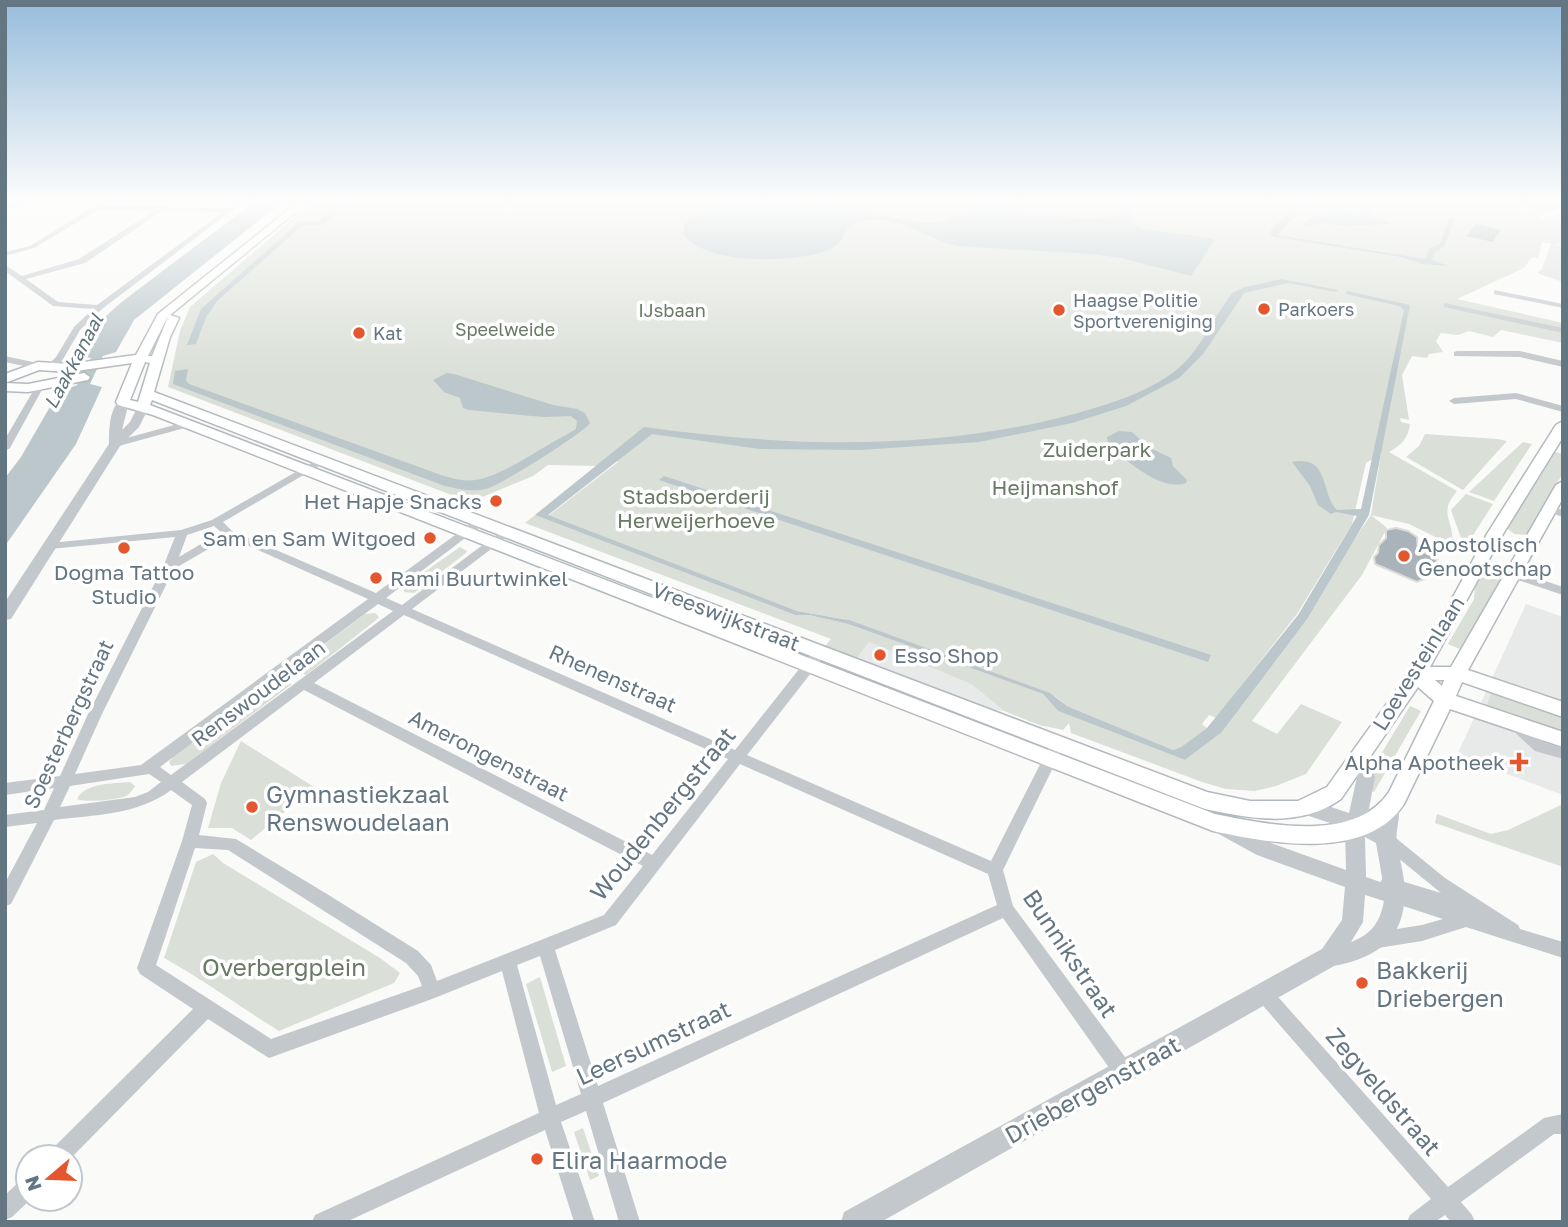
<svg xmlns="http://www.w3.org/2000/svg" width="1568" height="1227" font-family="'Golos Text',sans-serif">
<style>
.built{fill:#e8e9e9}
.green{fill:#dadfd7}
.water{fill:#bbc7cb}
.building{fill:#aab3b9;stroke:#dcdcda;stroke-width:2}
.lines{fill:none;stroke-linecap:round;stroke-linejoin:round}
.secondary-casing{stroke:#b3babf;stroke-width:3}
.minor{fill:#c3c8cc;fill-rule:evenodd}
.tertiary{fill:#c3c8cc;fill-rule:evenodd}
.secondary{fill:#fff;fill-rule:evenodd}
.poi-dot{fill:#e4572e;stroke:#fff;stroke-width:2.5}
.labels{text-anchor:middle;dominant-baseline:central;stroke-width:7;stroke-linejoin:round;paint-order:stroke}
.far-poi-label{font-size:18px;fill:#657683;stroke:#fff;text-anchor:start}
.far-park-label{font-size:18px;fill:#687a64;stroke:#fff}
.far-water-label{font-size:19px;font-style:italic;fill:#60757c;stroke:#fff}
.park-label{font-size:21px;fill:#687a64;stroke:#fff}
.poi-label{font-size:21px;fill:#657683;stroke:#fff;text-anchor:end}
.street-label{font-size:21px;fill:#657683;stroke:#fff}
.near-poi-label{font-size:24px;fill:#657683;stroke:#fff;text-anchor:start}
.near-street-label{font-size:24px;fill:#657683;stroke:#fff}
.near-park-label{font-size:24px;fill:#687a64;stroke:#fff}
</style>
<rect width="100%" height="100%" fill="#fafaf8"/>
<path class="built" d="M1526 604 1563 617V795L1457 755Z
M869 642 971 684 1004 711 990 709 857 658Z"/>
<path class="green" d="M312 202H1557L1563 208 1537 217 1541 219 1563 212V244H1554L1563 246V282L1537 273 1542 269 1551 244 1542 242 1538 258 1532 257 1524 268 1457 299 1563 323V343L1501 330 1493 337 1469 331 1458 335 1441 333 1436 341 1443 352 1429 354 1427 358 1412 356 1402 375 1409 420 1400 418 1401 422 1410 424C1408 439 1401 445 1389 452L1457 491C1437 515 1455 519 1452 545L1409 524 1371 515 1387 528 1362 575 1252 721 1277 734 1301 704 1342 722 1306 774 1276 786 1255 791 1226 789 1202 782 1071 733 1069 723 1063 730 1039 725 1004 711 971 684 869 642 857 658 825 646 831 639 525 523 535 515 795 615H809L848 624 1043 694 1058 711 1185 760 1221 733 1371 515 1381 454 1366 463 1352 524 1297 614 1216 718 1209 715 1202 724 1207 728 1181 747 1173 750 1067 706 1056 697 845 619 797 611 548 516 618 462 616 460 633 446 601 466 548 465 533 476 470 502 168 387 180 331 190 307Z
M1425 434 1497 439 1507 441 1463 490 1406 457 1419 446Z
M1523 442 1532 444 1494 501 1469 492Z
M1552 451 1563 454V473L1527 535 1514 534 1506 527Z
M1466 494 1493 504 1468 543 1462 541 1451 510Z
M460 547 467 551 466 553 414 593 404 592 403 587Z
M1491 561 1508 568 1460 649 1448 644 1474 599 1475 586Z
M375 613 379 617 375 621 306 675 292 669 365 614Z
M280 678 292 684 186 764 171 766 169 762 174 756Z
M1491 693 1563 717V734L1486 708Z
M1410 706 1421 711 1374 792 1368 789 1381 754Z
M241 741 314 787 251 840 232 828H208L221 783Z
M130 782 135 786C134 788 129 794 128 795 120 800 84 803 77 799 86 782 112 784 130 782Z
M1563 804V867L1435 823 1437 814 1491 834 1508 830Z
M213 854 223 863 380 958 400 973 394 983 279 1031C240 1007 204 980 164 958L196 862Z
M540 977 566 1066 552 1072 526 984Z
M583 1128 599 1176 590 1180 574 1132Z"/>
<path class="water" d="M254 202H282L134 320 116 352 103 356 90 384 102 387 76 444 5 546V478L21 457 58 393 77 385 91 358 78 356C87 333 105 316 123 301Z
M339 202H348L324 225H303L218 300 206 317 196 344 187 345 201 309 300 221H318Z
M727 202H794L831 209H865L896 219 929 223 943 221 970 209 991 206 1086 219 1108 217 1127 208 1129 202H1139L1130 220 1140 228 1215 239 1191 276 1121 258 1091 254 957 246C920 237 895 209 853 224 842 231 846 242 828 250 797 263 702 266 683 233 684 211 711 210 727 202Z
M1300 202H1310L1277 235 1425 259 1430 248 1440 244 1449 218 1455 219 1445 245 1434 253 1432 260 1449 266 1423 264 1401 257 1271 236V229Z
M1375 208 1369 215 1391 224 1346 226 1320 223 1305 228 1303 224 1326 209 1358 211Z
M1282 279 1338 290 1336 292 1288 283 1244 293 1203 354 1179 378 1126 406 1072 423 979 442 860 450 760 449 652 434 548 515 797 611 849 620 1050 693 1067 706 1173 750 1181 747 1207 728 1298 615 1357 516 1336 512 1331 514 1318 505 1310 486 1292 462C1330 454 1320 493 1337 510L1361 509 1404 310 1399 306 1346 294 1347 291 1410 305 1369 515 1307 619 1221 733 1185 760 1058 711 1043 694 848 624 809 615H795L535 515 644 427C789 447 935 452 1078 413 1112 403 1152 391 1180 367 1201 348 1215 316 1232 293L1245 287Z
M188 369 186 380 189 384 441 475C452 478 463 482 475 480 499 478 542 447 566 435L576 429 577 421 571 416 543 417 469 410 463 408 460 398 444 392 433 380 447 373 454 374 553 405 577 409 585 413 590 423C584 433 503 483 489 488 475 493 459 489 445 486L173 384 175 371Z
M1119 431 1132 432 1148 447 1171 458 1173 466 1187 480 1186 483C1161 492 1125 460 1108 444L1107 437Z
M664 476 1211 655 1208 662 659 480Z"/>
<path class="building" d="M1475 223 1502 229 1493 243 1465 237Z
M1396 528 1408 531 1417 537 1418 550 1438 558 1432 568 1441 572 1417 582 1375 564 1374 557 1378 553 1379 545 1386 538V530Z"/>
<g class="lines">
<g class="secondary-casing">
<path id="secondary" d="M298 202H308L170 315 179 318 170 337 154 392 1207 792 1250 801H1298L1327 787 1393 695 1432 636 1487 534 1556 425 1563 421V437L1503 534 1430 667H1451L1556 485 1563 481V498L1468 670 1563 702V717L1462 682 1456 696 1563 732V747L1450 709 1404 804C1367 862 1268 843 1213 831L153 415 118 405 116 402 132 363 69 372 39 370 5 383V374L38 362 69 364 136 355 158 314ZM168 317 152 356H148L167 318ZM145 362 150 363 138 402 130 400ZM152 400 1205 809C1252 819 1300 828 1341 799L1418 687 1434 701 1389 792C1354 844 1265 824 1215 814L150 405ZM1435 680H1444L1442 686Z
M84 373 90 377 88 380 28 392 5 391V383L28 384Z"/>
</g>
<path class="minor" d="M21 202H35L5 210V206Z
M235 202H243L102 309 80 330 62 361 54 368H48L47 366 56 357 74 327 93 309 53 306 5 271V265L22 276 79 259 154 211 98 210 34 248 5 256V252L30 246 101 202 106 204 104 206 228 208ZM162 211 223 212 97 305 58 302 26 279 85 263Z
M1494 290 1563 304V308L1494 294Z
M1444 303 1563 328V333L1444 307Z
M1457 351H1520L1563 361V367L1520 357 1454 356V352Z
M40 383 44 386 10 448 5 451V439L36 386Z
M1516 393 1563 406V412L1516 399 1454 404 1449 401 1454 398Z
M189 421 192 422V426L115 447 110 444 112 442Z
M320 458 325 461 324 463 223 522 232 531 376 593 477 519H485L486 521 485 523 386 598 402 605 503 530H511L513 532 511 534 412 609 735 750 815 649H825L826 652 825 655 747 755 991 861 1053 739 1058 738 1063 739 1065 743 1003 870 1013 906 1131 1065 1133 1072 1131 1079 1124 1081 1117 1079 1003 918 603 1103 640 1222H619L586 1111 561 1122 595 1222H574L545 1130 346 1222H312L315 1215 539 1113 502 971 432 999 269 1058 208 1019 70 1159V1157H48L51 1150 193 1009 140 974 137 968 182 841 192 805 171 790C138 815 94 815 54 820L11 904 5 906V883L37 823 5 827V815L44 810 54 788 5 795V783L60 776 88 714 163 567 175 537 50 549 44 546 50 543 181 530 212 520ZM214 526 221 532 179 557 187 535ZM229 537 368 599 141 765 75 774 102 714 174 569ZM378 604 393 611 171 775 160 767ZM404 615 728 759 652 855 314 683ZM304 690 643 866 604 915 437 981 431 965 418 951 327 894 236 839 199 835 207 803 205 799 182 782ZM740 764 988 874 997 905 598 1086 555 950 616 925ZM149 774 161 782 148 792 135 797 60 807 70 786ZM195 848 228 850 406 963 418 976 422 986 271 1039 156 965ZM540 956 581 1094 556 1105 517 965Z
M1549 506 1563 510V517L1545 511 1544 509 1545 507Z
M1513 570 1563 587V595L1509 577 1507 574Z
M1515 719 1520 720 1545 743 1563 748V759L1535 751 1510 728 1508 724 1510 720Z
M1386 833 1391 834 1445 878 1518 925 1520 929 1563 942V958L1466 927 1422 941 1378 948 1372 945 1370 940 1372 935 1378 932 1422 925 1443 919 1388 901 1386 896 1388 891 1382 889 1380 884 1382 879 1388 877 1441 893 1381 844 1378 839 1381 834Z
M1264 986 1270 988 1448 1187 1544 1118 1563 1114V1134H1554L1461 1202 1472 1215 1475 1222H1451L1445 1215 1435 1222H1407L1410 1215 1431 1199 1258 1000 1255 994 1258 988Z
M28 1177V1199H31L12 1217 5 1220V1195L21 1180Z"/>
<path class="tertiary" d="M5 356 42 364 44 366 38 369 5 362Z
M123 398 129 402 122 430 130 422 139 404 143 403 149 407 139 427 120 446 11 619 5 620V602L109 444C109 430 109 406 123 398Z
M1359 750 1366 752 1375 777 1367 819 1377 824 1383 802 1390 800 1397 802C1403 814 1394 831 1397 845 1399 857 1403 869 1404 882 1409 934 1382 957 1334 966L881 1222H841L844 1212 1322 949 1342 920 1345 887 1257 855 1215 832 1212 826 1215 820 1222 818 1271 843 1346 870 1345 828 1303 814 1300 808 1303 802 1310 800 1349 813 1357 777 1350 757 1352 752ZM1365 837 1376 843 1383 883 1366 877ZM1365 895 1384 901C1380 922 1372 934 1351 942L1363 922Z"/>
<use href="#secondary" class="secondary"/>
</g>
<linearGradient id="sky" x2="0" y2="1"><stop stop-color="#96bcdc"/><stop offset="0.54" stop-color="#fdfdfc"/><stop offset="1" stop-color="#fdfdfc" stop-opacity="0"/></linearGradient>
<rect width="1568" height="374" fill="url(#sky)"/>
<g class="poi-dot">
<circle cx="1264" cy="309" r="7"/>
<circle cx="1059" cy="310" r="7"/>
<circle cx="359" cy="333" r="7"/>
<circle cx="496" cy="501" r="7"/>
<circle cx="430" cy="538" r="7"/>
<circle cx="124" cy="548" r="7"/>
<circle cx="1404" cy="556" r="7"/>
<circle cx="376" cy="578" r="7"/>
<circle cx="880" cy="655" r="7"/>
<path d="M1515.5 751.5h7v7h7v7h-7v7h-7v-7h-7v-7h7z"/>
<circle cx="252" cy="807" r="7"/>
<circle cx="1362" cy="983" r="7"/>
<circle cx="537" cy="1159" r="7"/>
</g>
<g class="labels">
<g class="far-poi-label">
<text x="1073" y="300">Haagse Politie<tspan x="1073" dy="21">Sportvereniging</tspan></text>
<text x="1278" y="309">Parkoers</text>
<text x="373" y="333">Kat</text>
</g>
<g class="far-park-label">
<text x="672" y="310">IJsbaan</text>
<text x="505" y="329">Speelweide</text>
</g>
<g class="far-water-label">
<text transform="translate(73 361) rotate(-62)">Laakkanaal</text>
</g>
<g class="park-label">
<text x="1097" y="449">Zuiderpark</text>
<text x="1055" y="487">Heijmanshof</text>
<text x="696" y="496">Stadsboerderij<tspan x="696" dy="24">Herweijerhoeve</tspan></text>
</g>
<g class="poi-label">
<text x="482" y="501">Het Hapje Snacks</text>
<text x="416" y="538">Sam en Sam Witgoed</text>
<text x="1418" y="544" text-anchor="start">Apostolisch<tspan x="1418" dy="24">Genootschap</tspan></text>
<text x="124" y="572" text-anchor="middle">Dogma Tattoo<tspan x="124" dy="24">Studio</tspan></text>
<text x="390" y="578" text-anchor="start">Rami Buurtwinkel</text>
<text x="894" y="655" text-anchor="start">Esso Shop</text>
<text x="1505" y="762">Alpha Apotheek</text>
</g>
<g class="street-label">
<text transform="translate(726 616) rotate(21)">Vreeswijkstraat</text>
<text transform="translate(1418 663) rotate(-58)">Loevesteinlaan</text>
<text transform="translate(613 678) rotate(24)">Rhenenstraat</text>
<text transform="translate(258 693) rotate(-37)">Renswoudelaan</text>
<text transform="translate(68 724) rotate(-65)">Soesterbergstraat</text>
<text transform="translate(489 755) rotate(27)">Amerongenstraat</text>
</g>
<g class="near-poi-label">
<text x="266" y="793">Gymnastiekzaal<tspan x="266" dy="28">Renswoudelaan</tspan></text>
<text x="1376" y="969">Bakkerij<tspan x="1376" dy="28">Driebergen</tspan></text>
<text x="551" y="1159">Elira Haarmode</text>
</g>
<g class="near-street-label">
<text transform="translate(662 813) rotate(-51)">Woudenbergstraat</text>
<text transform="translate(1071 953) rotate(56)">Bunnikstraat</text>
<text transform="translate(653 1042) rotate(-25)">Leersumstraat</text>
<text transform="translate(1092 1089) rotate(-29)">Driebergenstraat</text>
<text transform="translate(1384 1091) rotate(49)">Zegveldstraat</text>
</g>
<g class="near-park-label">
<text x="284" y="966">Overbergplein</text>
</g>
</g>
<rect width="1568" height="1227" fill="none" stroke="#657683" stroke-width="14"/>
<g transform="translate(49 1178) rotate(251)"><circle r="33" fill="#ffffff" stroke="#c1c8cd" stroke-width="2"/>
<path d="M0-5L12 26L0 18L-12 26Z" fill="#e4572e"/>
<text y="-10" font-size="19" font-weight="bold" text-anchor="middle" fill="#657683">N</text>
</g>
</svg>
